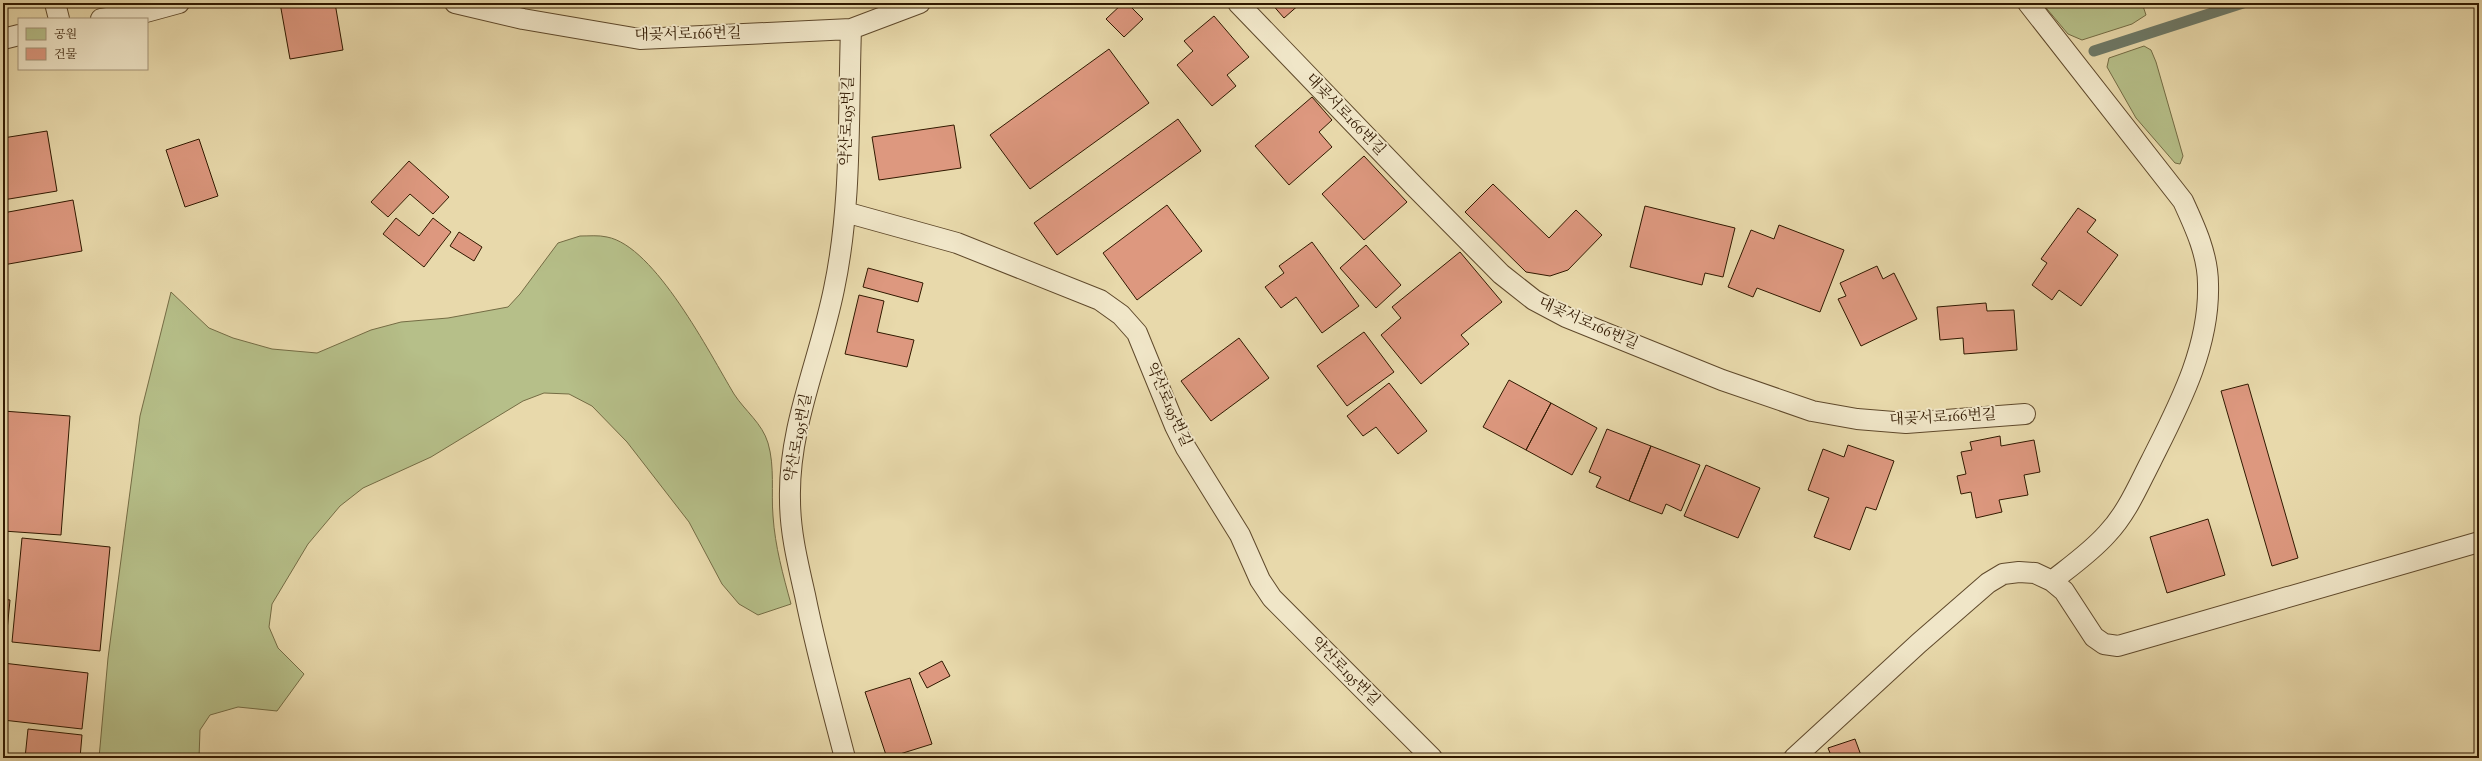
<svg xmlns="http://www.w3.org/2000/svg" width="2482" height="761" font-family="'Sorts Mill Goudy','Noto Serif KR',serif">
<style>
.green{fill:#b6bf89;stroke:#746c44}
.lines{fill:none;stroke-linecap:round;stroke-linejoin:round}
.stream{stroke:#6e7a68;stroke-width:11}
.building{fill:#dd987f;stroke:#311900}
.lane-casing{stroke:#5f492b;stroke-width:22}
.lane{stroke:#f0e6c8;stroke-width:20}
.labels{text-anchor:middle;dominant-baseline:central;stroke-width:4;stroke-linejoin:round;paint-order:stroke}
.street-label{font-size:15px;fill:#311900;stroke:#f0e6c8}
</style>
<rect width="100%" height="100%" fill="#e8d9ab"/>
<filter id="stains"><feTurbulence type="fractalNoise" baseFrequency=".005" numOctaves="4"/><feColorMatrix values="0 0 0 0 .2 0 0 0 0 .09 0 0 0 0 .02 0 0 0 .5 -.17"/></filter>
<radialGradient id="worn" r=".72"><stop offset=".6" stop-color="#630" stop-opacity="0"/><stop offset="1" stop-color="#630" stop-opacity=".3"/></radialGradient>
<path class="green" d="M2042 3H2142L2146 15 2132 24 2082 40 2068 34Z
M2144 46 2151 50 2156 62 2183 156 2180 164 2175 163 2136 118 2107 67 2109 58Z
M580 236C589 236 599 235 607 237 655 246 710 354 734 394 745 411 762 423 768 443 775 467 771 492 773 516 775 546 783 575 791 604L758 615 739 604 722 584 689 522 627 442 592 406 569 394 544 393 523 401 431 457 363 488 340 506 308 544 272 604 269 627 278 648 304 674 277 711 238 707 210 715 200 730 199 758H99L108 658 140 416 171 292 209 328 233 338 272 349 317 353 371 330 401 322 448 318 508 307 520 294 558 243Z"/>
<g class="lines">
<path class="stream" d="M2094 51 2243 3"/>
</g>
<path class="building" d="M280 3H335L343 50 290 59Z
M1123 3H1127L1143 19 1124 37 1106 19Z
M1271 3H1301L1284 18Z
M1214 16 1249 57 1227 75 1236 86 1212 106 1177 65 1193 51 1184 41Z
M1109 49 1149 103 1030 189 990 135Z
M1312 97 1332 120 1319 132 1332 147 1289 185 1255 146Z
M1178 119 1201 151 1057 255 1034 223Z
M954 125 961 168 879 180 872 137Z
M47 131 57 191 3 200V138Z
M199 139 218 196 185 207 166 150Z
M1364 156 1407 202 1364 240 1322 194Z
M409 161 449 197 433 214 410 194 388 217 371 202Z
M1493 184 1549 238 1576 210 1602 235 1568 270 1550 276 1526 272 1465 212Z
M73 200 82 251 3 265V213Z
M1167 205 1202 251 1137 300 1103 253Z
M1645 206 1735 228 1723 277 1705 273 1702 285 1630 267Z
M2078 208 2096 220 2087 232 2118 255 2081 306 2059 290 2052 300 2032 285 2047 263 2041 259Z
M396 218 419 236 433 218 451 232 424 267 383 234Z
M1779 225 1844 250 1820 312 1757 288 1753 297 1728 287 1751 230 1774 239Z
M459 232 482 247 474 261 450 246Z
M1312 242 1359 306 1322 333 1296 297 1281 308 1265 287 1284 273 1279 266Z
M1366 245 1401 285 1376 308 1340 268Z
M1460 252 1502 302 1461 335 1469 344 1421 384 1381 335 1401 318 1392 307Z
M1877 266 1883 279 1894 273 1917 319 1861 346 1838 299 1846 296 1840 283Z
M868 268 923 283 918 302 863 287Z
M859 295 884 301 877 332 914 340 907 367 845 354Z
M1986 303 1987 311 2014 310 2017 350 1964 354 1963 338 1940 340 1937 307Z
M1364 332 1394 372 1347 406 1317 366Z
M1239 338 1269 378 1211 421 1181 381Z
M1509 380 1551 403 1526 450 1483 427Z
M1389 383 1427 431 1398 454 1376 427 1363 436 1347 416Z
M2248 384 2298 558 2272 566 2221 391Z
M1551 403 1597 428 1572 475 1526 450Z
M3 411 70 416 61 535 3 531Z
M1607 429 1651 446 1629 501 1596 487 1601 477 1589 472Z
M2000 436 2001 446 2034 440 2040 472 2024 475 2028 495 1999 500 2002 512 1976 518 1971 492 1961 494 1957 476 1966 474 1961 452 1972 450 1970 442Z
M1848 445 1894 461 1876 510 1866 507 1850 550 1814 537 1829 498 1808 490 1823 449 1844 457Z
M1651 446 1700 465 1681 511 1666 504 1662 514 1629 501Z
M1706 465 1760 488 1738 538 1684 516Z
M2208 519 2225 575 2167 593 2150 537Z
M22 538 110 547 100 651 12 642Z
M3 599 10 600 6 641H3Z
M942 661 950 676 927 688 919 673Z
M3 663 88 673 82 729 3 720Z
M910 678 932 744 887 758 865 692Z
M28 729 82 735 80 758H25Z
M1855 739 1862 758H1832L1828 748Z"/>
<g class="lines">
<g class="lane-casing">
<path id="lane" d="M55 3 59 19
M455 3 523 19 640 39 851 29 920 3
M1238 3 1415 187 1501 274 1534 300 1566 317 1722 380 1812 411 1857 419 1906 423 2025 414
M2028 3 2183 201C2195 227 2208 255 2208 284 2210 348 2178 407 2151 461 2138 486 2127 513 2107 534 2091 552 2071 566 2052 581
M101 19 146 12 179 3
M3 39 19 35
M845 212 957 243 1100 300 1121 315 1137 333 1175 426 1186 448 1240 535 1260 580 1272 598 1432 758
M845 758C831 704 816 650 805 595 798 564 790 532 790 500 788 427 820 359 834 289 852 204 848 115 851 29
M1794 758 1919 643 1988 583 2003 574 2019 572 2035 573 2052 581 2064 591 2094 637 2104 644 2118 646 2479 542"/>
</g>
<use href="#lane" class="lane"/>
</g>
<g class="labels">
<g class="street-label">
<text transform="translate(688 35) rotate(-1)">대곶서로166번길</text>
<text transform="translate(1345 115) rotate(46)">대곶서로166번길</text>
<text transform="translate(848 121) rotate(-88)">약산로195번길</text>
<text transform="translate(1588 324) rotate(24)">대곶서로166번길</text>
<text transform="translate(1168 405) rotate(66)">약산로195번길</text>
<text transform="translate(1943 418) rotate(-3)">대곶서로166번길</text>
<text transform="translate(799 438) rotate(-79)">약산로195번길</text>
<text transform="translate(1345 672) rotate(45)">약산로195번길</text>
</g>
</g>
<rect width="2482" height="761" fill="none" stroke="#e8d9ab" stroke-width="16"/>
<rect x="4" y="4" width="2474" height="753" fill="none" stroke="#311900" stroke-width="2"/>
<rect x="8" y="8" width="2466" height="745" fill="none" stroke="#311900"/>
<rect x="18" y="18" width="130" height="52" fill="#f0e6c8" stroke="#a49478"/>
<rect x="26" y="28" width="20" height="12" fill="#b6bf89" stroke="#a49478"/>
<text x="54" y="38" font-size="12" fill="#311900">공원</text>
<rect x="26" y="48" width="20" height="12" fill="#dd987f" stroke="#a49478"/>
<text x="54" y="58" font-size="12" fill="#311900">건물</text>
<rect width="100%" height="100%" filter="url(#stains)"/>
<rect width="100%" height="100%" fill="url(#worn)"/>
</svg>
